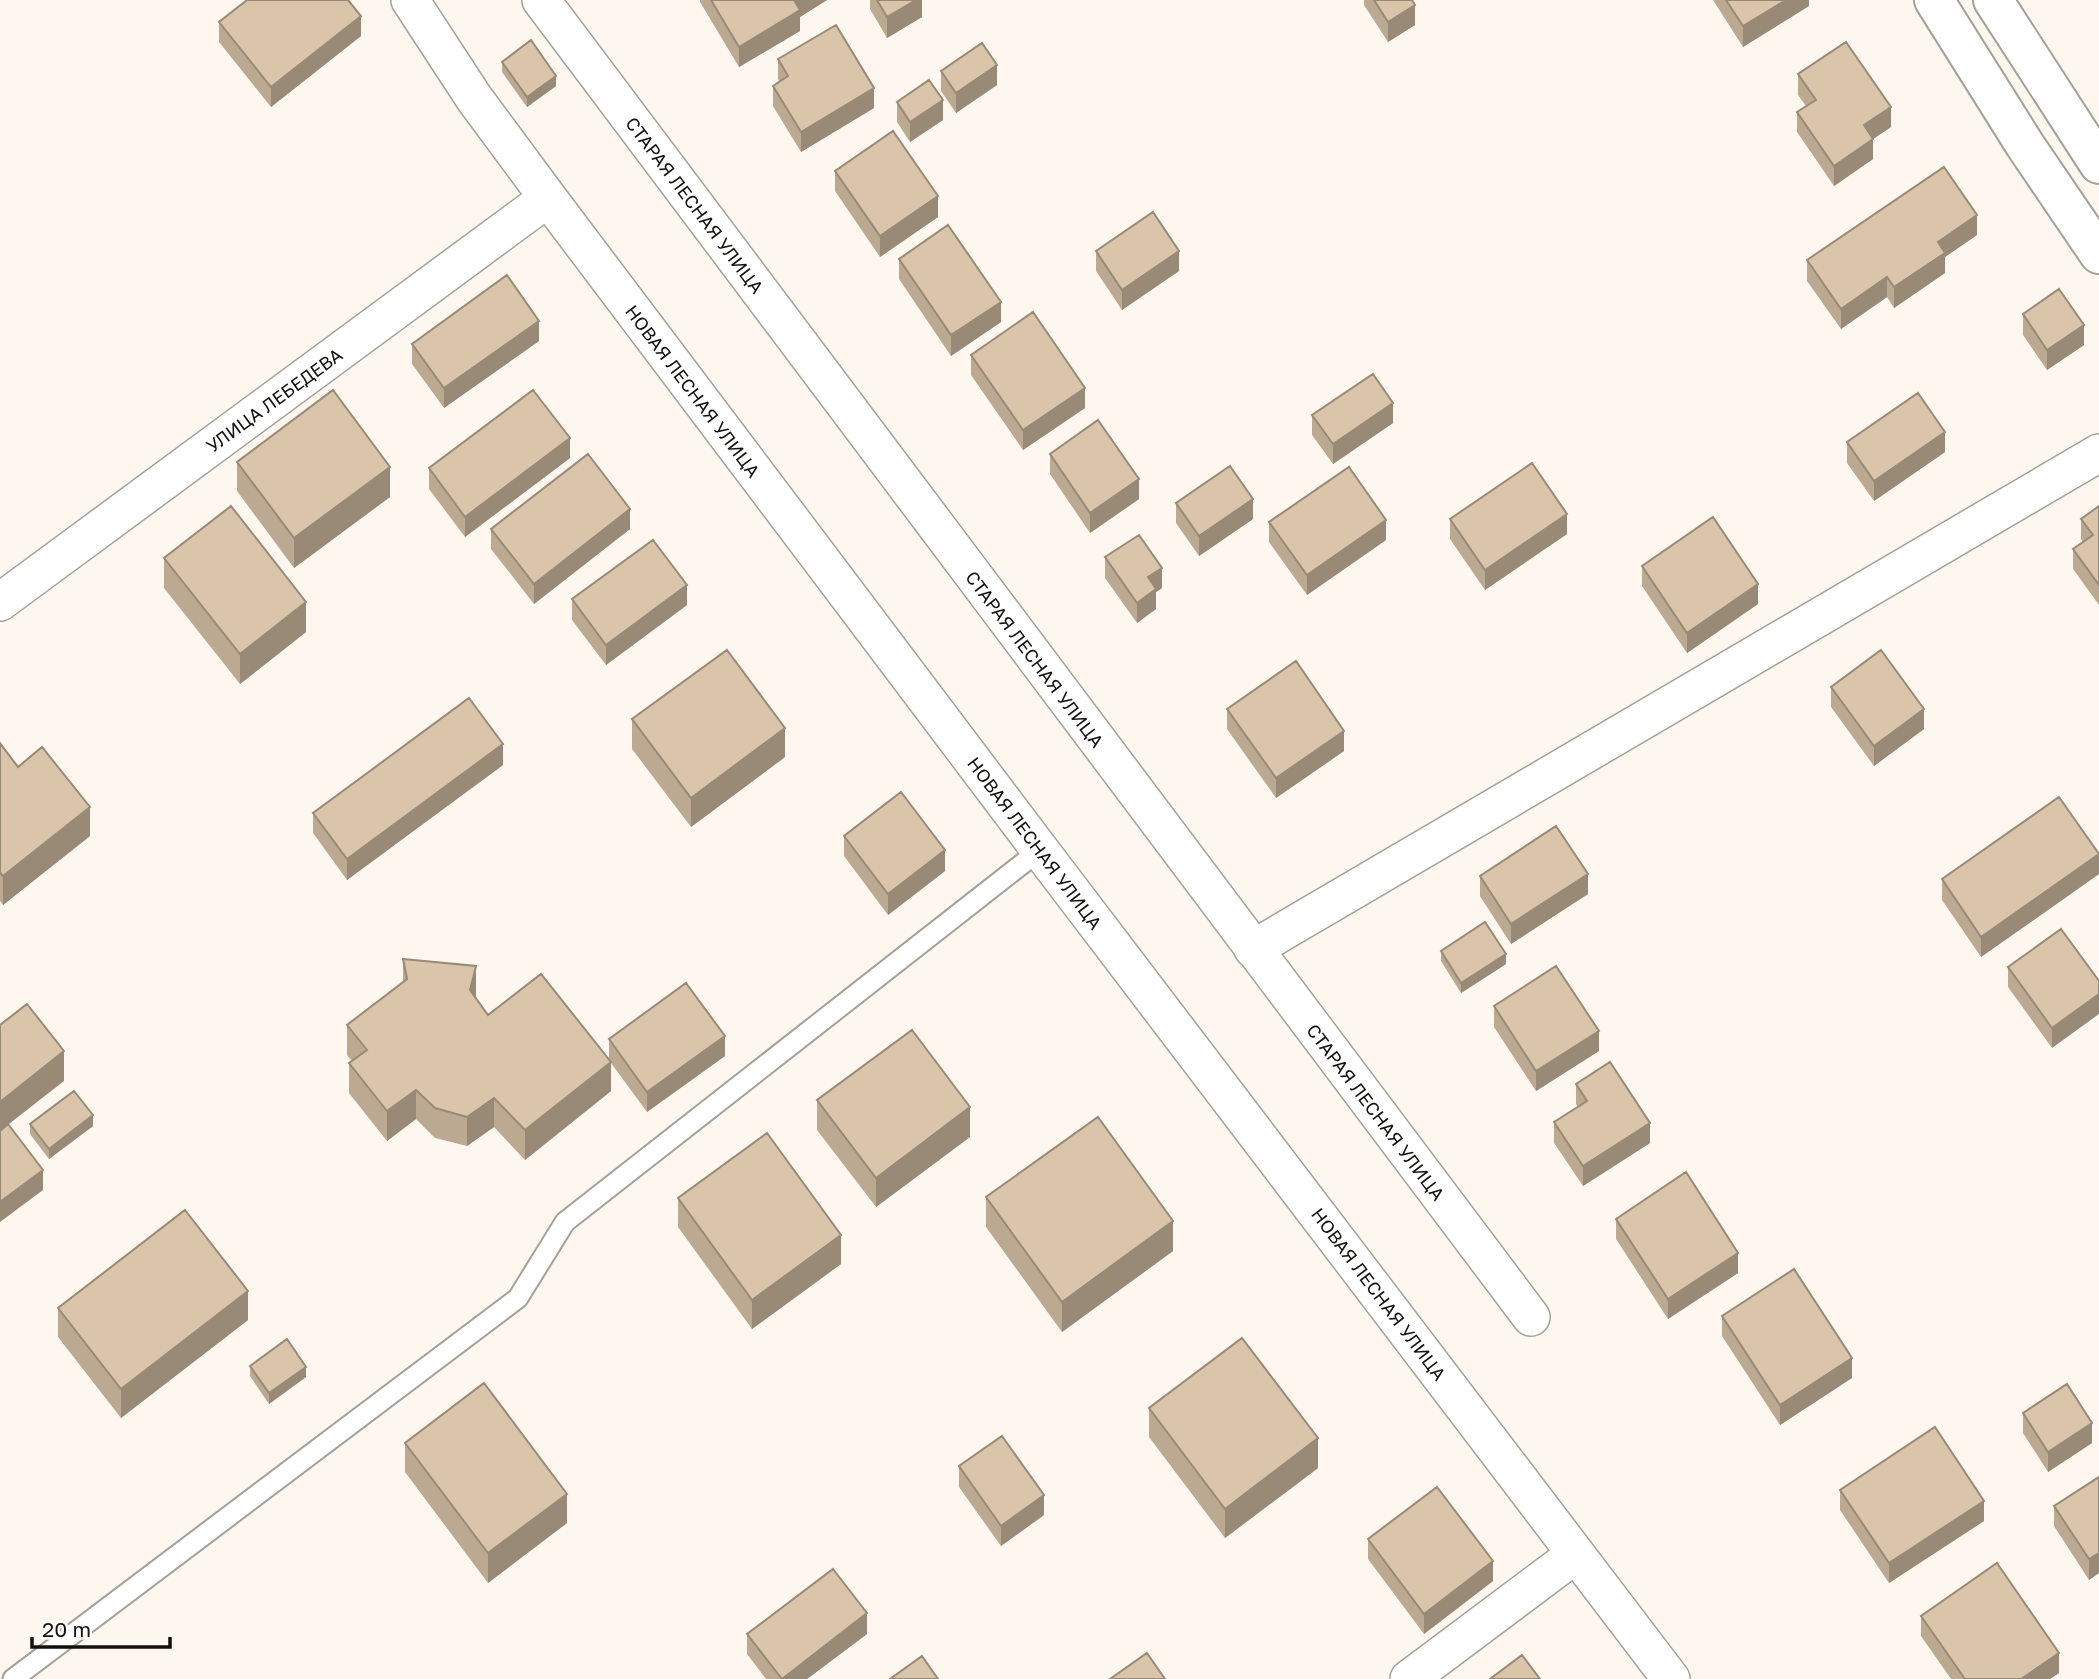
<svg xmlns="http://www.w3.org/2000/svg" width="2099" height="1679" font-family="'Golos Text',sans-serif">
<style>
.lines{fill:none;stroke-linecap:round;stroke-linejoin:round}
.lane-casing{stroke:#a5a099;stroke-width:23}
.street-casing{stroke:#a5a099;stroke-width:40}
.primary-casing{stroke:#a5a099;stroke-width:42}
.lane{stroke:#fff;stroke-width:19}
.street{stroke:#fff;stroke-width:37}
.primary{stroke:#fff;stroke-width:38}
.wall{fill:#bba992}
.shaded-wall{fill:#998a77}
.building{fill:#dac5aa;stroke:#998a77;stroke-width:2}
.labels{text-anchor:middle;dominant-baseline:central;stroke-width:5;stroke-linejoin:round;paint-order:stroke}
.street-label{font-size:18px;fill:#13110e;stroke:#fff}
</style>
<rect width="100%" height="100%" fill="#fdf7ef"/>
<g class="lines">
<g class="lane-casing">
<path id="lane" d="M13 1679 518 1298 565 1222 1040 850"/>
</g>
<g class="street-casing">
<path id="street" d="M410 0 474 98 548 198 1040 850 1671 1679
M541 0 1531 1317
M0 602 548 198
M1253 949 2099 453
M1409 1679 1576 1554"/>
</g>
<g class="primary-casing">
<path id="primary" d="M1934 0 2025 145 2099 254
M1993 0 2099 164"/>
</g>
<use href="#lane" class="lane"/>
<use href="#street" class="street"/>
<use href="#primary" class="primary"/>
</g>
<path class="wall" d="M700 0H827L800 17V31L739 67 700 2Z
M870 0H922V17L887 38 870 9Z
M1364 0H1412L1415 25 1388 42 1364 5Z
M1713 0H1809V6L1743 47Z
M219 22 361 36 271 107 219 42Z
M778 59 874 108 801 152 773 106V86L779 81 778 79Z
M502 62 556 86 527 107 502 72Z
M941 71 997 85 956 113 941 91Z
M1798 74 1891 127 1873 139V159L1834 186 1797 132V112L1806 106 1798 95Z
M897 102 943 120 910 142 897 122Z
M835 171 938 217 880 257 835 191Z
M1977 235 1945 257V273L1894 308 1887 297 1841 329 1807 281V260Z
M1096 251 1179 271 1122 310 1096 271Z
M899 259 1001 322 951 356 899 279Z
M2023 314 2084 345 2047 370 2023 335Z
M539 341 444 408 412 364V344Z
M971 355 1085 408 1023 450 971 375Z
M1312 415 1393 423 1333 464 1312 435Z
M1847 442 1945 452 1874 501 1847 463Z
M1050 454 1139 499 1090 533 1050 474Z
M570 458 465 537 429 489V468Z
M237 462 390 497 294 568 237 491Z
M1176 503 1253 519 1199 556 1176 523Z
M2099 506V605L2073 569V549L2083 542 2081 539V519Z
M1450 519 1567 534 1485 590 1450 539Z
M1269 522 1386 540 1307 595 1269 542Z
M491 529H630L534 604 491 549Z
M1105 557 1162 588 1156 592V609L1137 623 1105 578Z
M164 558 306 632 240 684 164 588Z
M1642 566 1758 604 1687 653 1642 586Z
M572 599 687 605 606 665 572 620Z
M1831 687 1924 729 1874 766 1831 707Z
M1227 709 1344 751 1276 798 1227 729Z
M632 719 785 757 691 827 632 749Z
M0 743 18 767 90 836 3 905 0 901Z
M503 765 347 880 313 833V813Z
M844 836 945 871 888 915 844 856Z
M2099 853V874L1981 957 1942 900V879Z
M1480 876 1588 894 1511 944 1480 896Z
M2061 929 2052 1048 2008 987V967Z
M1441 951 1506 964 1461 993 1441 961Z
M403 959 475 997 488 1015 609 1059V1039L725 1056 647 1112 611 1063V1091L525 1160 494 1127 467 1146 435 1138 416 1119 387 1141 349 1093V1063L352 1061 347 1055V1025L403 982Z
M1494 1006 1599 1051 1536 1091 1494 1027Z
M1576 1084 1650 1143 1583 1186 1554 1143V1122L1578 1107 1576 1104Z
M817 1100 970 1137 876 1207 817 1130Z
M30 1124 93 1126 49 1159 30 1134Z
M986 1197 1173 1251 1062 1332 986 1227Z
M678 1198 841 1264 752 1329 678 1227Z
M1616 1219 1738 1273 1668 1319 1616 1239Z
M58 1308 248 1320 121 1418 58 1337Z
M1722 1316 1852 1378 1780 1425 1722 1336Z
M250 1366 306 1377 269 1404 250 1376Z
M1149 1408 1318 1468 1225 1538 1149 1437Z
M2023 1413 2092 1443 2048 1472 2023 1433Z
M405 1443 567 1523 488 1583 405 1472Z
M959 1466 1044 1515 1001 1546 959 1487Z
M2099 1477V1573L2089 1580 2054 1526V1506Z
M1840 1490 1984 1521 1889 1583 1840 1510Z
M1368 1539 1493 1581 1424 1634 1368 1559Z
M1921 1616 2059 1673 2050 1679H1951L1921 1636Z
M747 1634H867L807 1679H766L747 1654Z"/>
<path class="shaded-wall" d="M794 0H827L800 17V31L739 67V47Z
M916 0H922V17L887 38V17Z
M1786 0H1809V6L1743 47V26Z
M1415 5V25L1388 42V22Z
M361 16V36L271 107V87Z
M997 65V85L956 113V93Z
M556 76V86L527 107V97Z
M874 88V108L801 152V132Z
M943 100V120L910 142V122Z
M1891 107V127L1864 145V125Z
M1873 139V159L1834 186V166Z
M938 196V217L880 257V236Z
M1977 215V235L1945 257V273L1894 308V287L1938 242Z
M1179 251V271L1122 310V290Z
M1887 277V297L1841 329V309Z
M1001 302V322L951 356V335Z
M539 321V341L444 408V388Z
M2084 325V345L2047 370V350Z
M1085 388V408L1023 450V430Z
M1393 403V423L1333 464V444Z
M1945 432V452L1874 501V481Z
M570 438V458L465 537V517Z
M390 467V497L294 568V538Z
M1139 479V499L1090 533V513Z
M1253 499V519L1199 556V536Z
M630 509V529L534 604V584Z
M1567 514V534L1485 590V570Z
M1386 520V540L1307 595V575Z
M1162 568V588L1156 592V609L1137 623V603L1148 577Z
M1758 584V604L1687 653V633Z
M687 585V605L606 665V645Z
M306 602V632L240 684V654Z
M1924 709V729L1874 766V746Z
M785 728V757L691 827V798Z
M1344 731V751L1276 798V778Z
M503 744V765L347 880V859Z
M90 807V836L3 905V876Z
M945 850V871L888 915V894Z
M2099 854V874L1981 957V937Z
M1588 874V894L1511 944V924Z
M1506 954V964L1461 993V983Z
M476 966V996L470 1020V990Z
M2099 994V1014L2052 1048V1028Z
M1599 1031V1051L1536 1091V1071Z
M725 1036V1056L647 1112V1092Z
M64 1051V1081L0 1131V1102Z
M611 1062V1091L525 1160V1130Z
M416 1090V1119L387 1141V1111Z
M494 1098V1127L467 1146V1117Z
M970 1107V1137L876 1207V1178Z
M93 1115V1126L49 1159V1149Z
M1650 1123V1143L1583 1186V1166Z
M43 1170V1190L0 1222V1202Z
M1173 1221V1251L1062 1332V1302Z
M841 1235V1264L752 1329V1300Z
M1738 1253V1273L1668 1319V1299Z
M248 1291V1320L121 1418V1389Z
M1852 1358V1378L1780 1425V1405Z
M306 1367V1377L269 1404V1393Z
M2092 1423V1443L2048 1472V1452Z
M1318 1438V1468L1225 1538V1509Z
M567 1494V1523L488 1583V1553Z
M1044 1495V1515L1001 1546V1526Z
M1984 1501V1521L1889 1583V1563Z
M2099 1553V1573L2089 1580V1559Z
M1493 1561V1581L1424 1634V1614Z
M867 1613V1634L807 1679H782Z
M2059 1653V1673L2050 1679H2021Z"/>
<path class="building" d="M247 0H348L361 16 271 87 219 22Z
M711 0H794L800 10 739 47Z
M877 0H916L887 17Z
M1374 0H1412L1415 5 1388 22Z
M1726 0H1786L1743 26Z
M836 25 874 88 801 132 773 86 788 76 778 59Z
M531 40 556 76 527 97 502 62Z
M1846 42 1891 107 1864 125 1873 139 1834 166 1797 112 1816 100 1798 74Z
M982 43 997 65 956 93 941 71Z
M929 80 943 100 910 122 897 102Z
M893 131 938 196 880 236 835 171Z
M1944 167 1977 215 1938 242 1945 253 1894 287 1887 277 1841 309 1807 260Z
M1153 212 1179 251 1122 290 1096 251Z
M948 225 1001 302 951 335 899 259Z
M507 275 539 321 444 388 412 344Z
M2059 289 2084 325 2047 350 2023 314Z
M1033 312 1085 388 1023 430 971 355Z
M1373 374 1393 403 1333 444 1312 415Z
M333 390 390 467 294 538 237 462Z
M533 390 570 438 465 517 429 468Z
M1918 393 1945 432 1874 481 1847 442Z
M1098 420 1139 479 1090 513 1050 454Z
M588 454 630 509 534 584 491 529Z
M1532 463 1567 514 1485 570 1450 519Z
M1230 466 1253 499 1199 536 1176 503Z
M1349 467 1386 520 1307 575 1269 522Z
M231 506 306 602 240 654 164 558Z
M2099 506V585L2073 549 2093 535 2081 519Z
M1713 517 1758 584 1687 633 1642 566Z
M1139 535 1162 568 1148 577 1156 589 1137 603 1105 557Z
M653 540 687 585 606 645 572 599Z
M727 650 785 728 691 798 632 719Z
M1881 650 1924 709 1874 746 1831 687Z
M1296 661 1344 731 1276 778 1227 709Z
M469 698 503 744 347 859 313 813Z
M0 743 18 767 42 747 90 807 3 876 0 872Z
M901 792 945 850 888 894 844 836Z
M2059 797 2099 854 1981 937 1942 879Z
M1556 826 1588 874 1511 924 1480 876Z
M1485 922 1506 954 1461 983 1441 951Z
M2061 929 2099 981V994L2052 1028 2008 967Z
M403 959 476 966 470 990 488 1015 541 974 611 1062 525 1130 494 1098 467 1117 435 1108 416 1090 387 1111 349 1063 367 1050 347 1025 407 979Z
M1556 966 1599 1031 1536 1071 1494 1006Z
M686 983 725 1036 647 1092 609 1039Z
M27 1004 64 1051 0 1102V1025Z
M912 1030 970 1107 876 1178 817 1100Z
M1610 1062 1650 1123 1583 1166 1554 1122 1587 1101 1576 1084Z
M74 1091 93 1115 49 1149 30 1124Z
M1098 1117 1173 1221 1062 1302 986 1197Z
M8 1124 43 1170 0 1202V1131Z
M767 1133 841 1235 752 1300 678 1198Z
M1686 1172 1738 1253 1668 1299 1616 1219Z
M185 1210 248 1291 121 1389 58 1308Z
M1794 1269 1852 1358 1780 1405 1722 1316Z
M1242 1338 1318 1438 1225 1509 1149 1408Z
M287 1339 306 1367 269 1393 250 1366Z
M484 1383 567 1494 488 1553 405 1443Z
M2067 1384 2092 1423 2048 1452 2023 1413Z
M1935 1427 1984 1501 1889 1563 1840 1490Z
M1002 1436 1044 1495 1001 1526 959 1466Z
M2099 1477V1553L2089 1559 2054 1506Z
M1437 1487 1493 1561 1424 1614 1368 1539Z
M1997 1563 2059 1653 2021 1679H1965L1921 1616Z
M833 1569 867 1613 782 1679 747 1634Z
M1147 1653 1165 1679H1110Z
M1522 1655 1540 1679H1490Z
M922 1656 938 1679H890Z"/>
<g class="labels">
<g class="street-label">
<text transform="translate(695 205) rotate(53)">СТАРАЯ ЛЕСНАЯ УЛИЦА</text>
<text transform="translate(693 391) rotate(53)">НОВАЯ ЛЕСНАЯ УЛИЦА</text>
<text transform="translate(274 400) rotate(-36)">УЛИЦА ЛЕБЕДЕВА</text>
<text transform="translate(1035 659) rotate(53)">СТАРАЯ ЛЕСНАЯ УЛИЦА</text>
<text transform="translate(1035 843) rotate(53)">НОВАЯ ЛЕСНАЯ УЛИЦА</text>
<text transform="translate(1376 1112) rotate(53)">СТАРАЯ ЛЕСНАЯ УЛИЦА</text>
<text transform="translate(1379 1294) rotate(53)">НОВАЯ ЛЕСНАЯ УЛИЦА</text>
</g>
</g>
<path d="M32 1637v10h138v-10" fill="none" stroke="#13110e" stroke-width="3.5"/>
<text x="42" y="1637" font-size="21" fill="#13110e" stroke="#ffffff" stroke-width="5" paint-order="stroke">20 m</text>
</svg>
